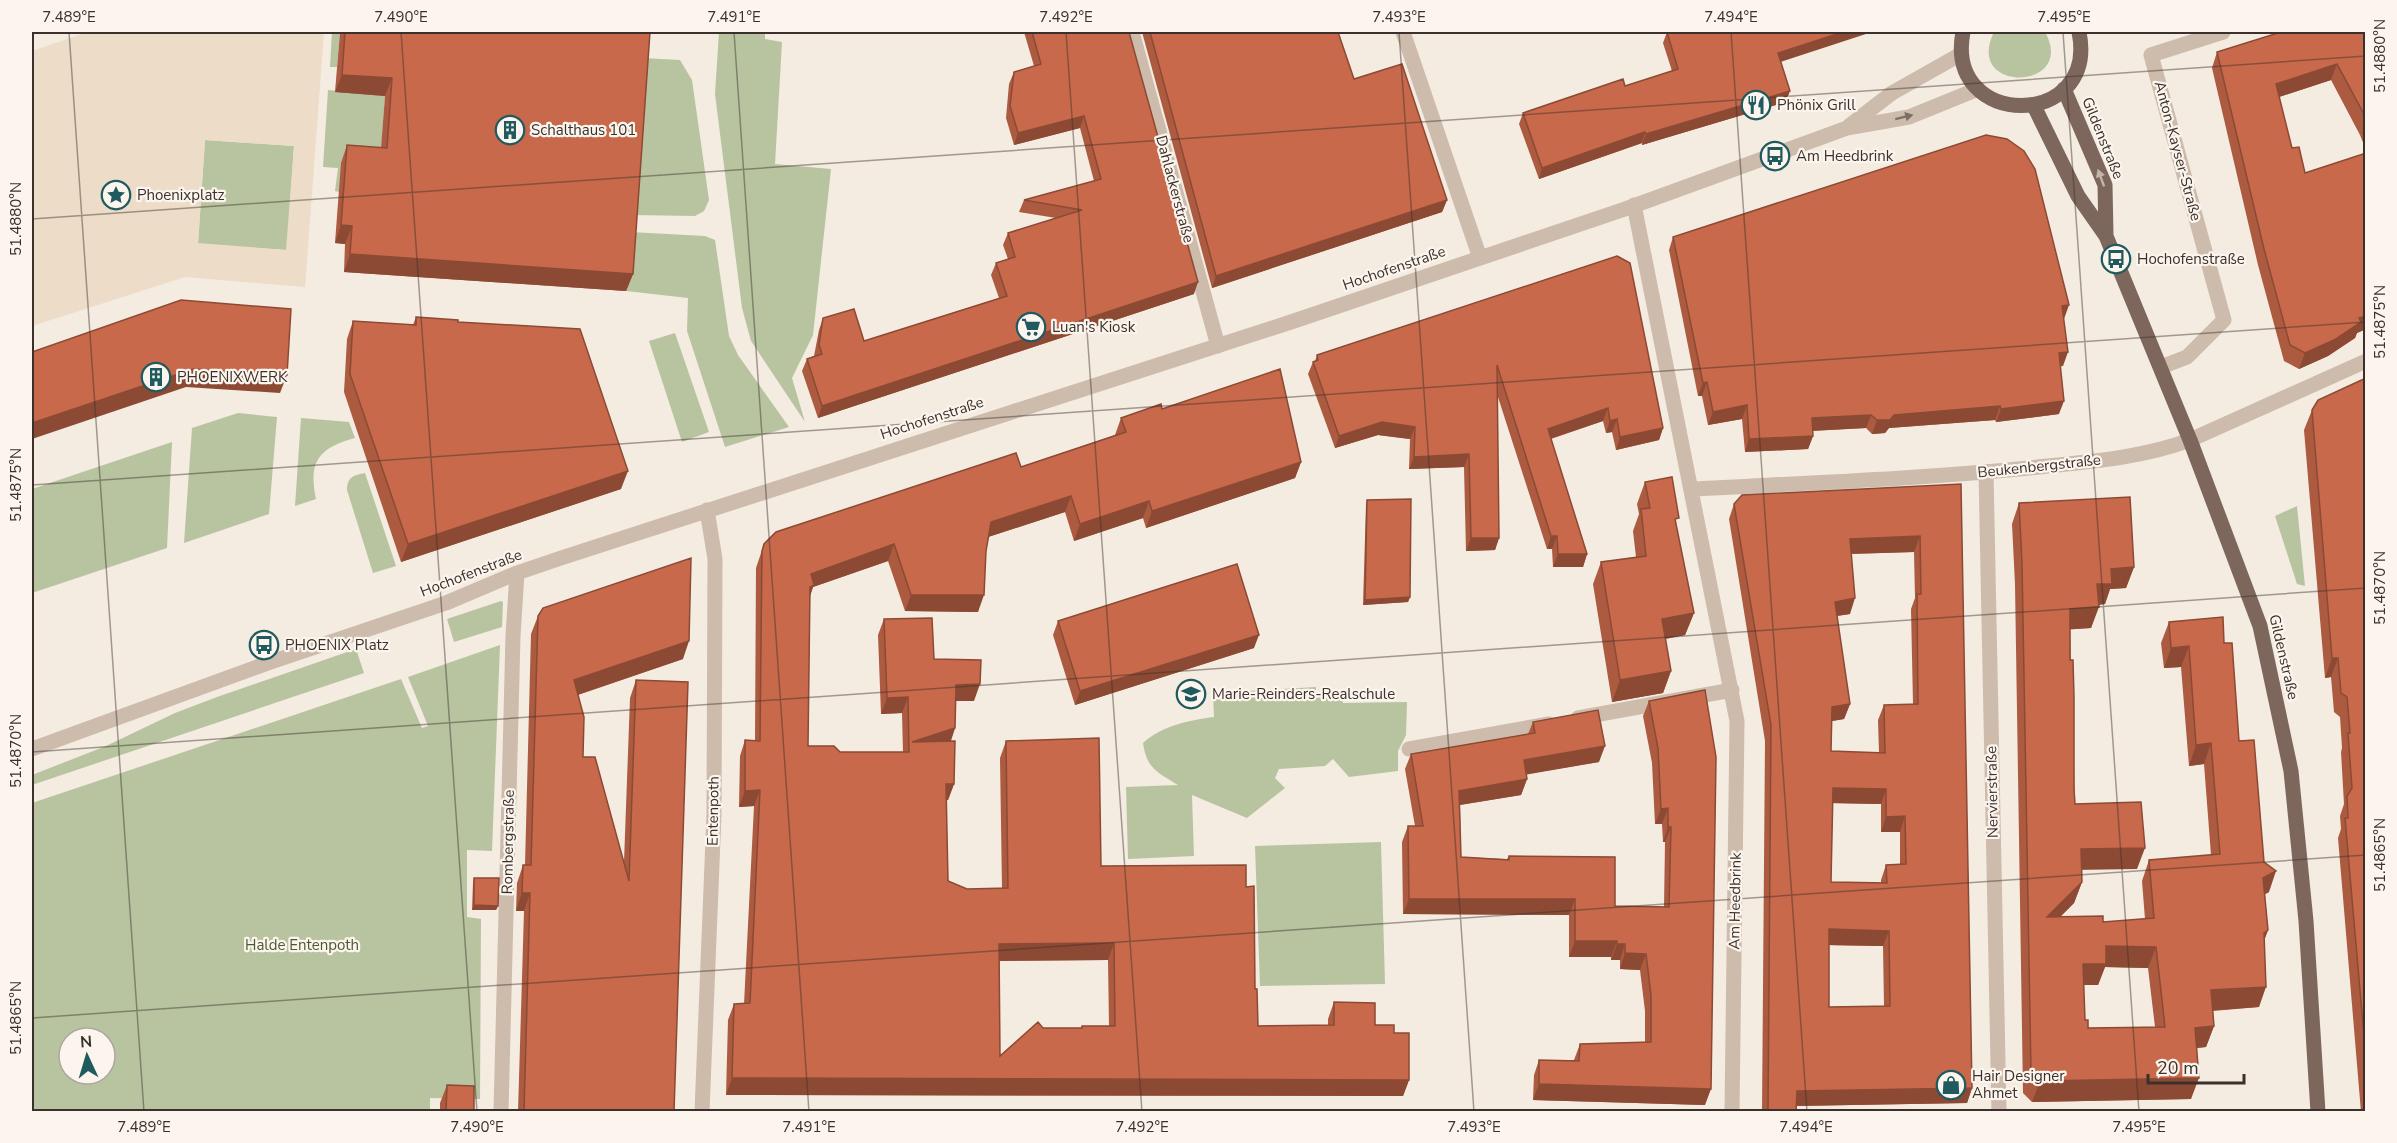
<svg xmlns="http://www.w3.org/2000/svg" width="2397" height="1143" font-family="'Nunito Sans',sans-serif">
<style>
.green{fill:#b8c4a0;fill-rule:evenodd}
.plaza{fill:#ecdcc8;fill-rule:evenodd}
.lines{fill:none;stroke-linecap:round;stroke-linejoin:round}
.minor{stroke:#cdbbac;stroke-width:15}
.major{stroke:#7d675c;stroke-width:15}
.wall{fill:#ac5a40;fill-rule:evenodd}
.shaded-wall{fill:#8c4a34}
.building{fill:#c8694b;stroke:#8c4a34;stroke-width:1.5;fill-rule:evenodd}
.oneway{fill:#7d6f65}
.oneway2{fill:#c2b5ac}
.ticks{fill:none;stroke:#3b302b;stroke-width:1.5;stroke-opacity:0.45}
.labels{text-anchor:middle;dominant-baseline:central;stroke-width:4.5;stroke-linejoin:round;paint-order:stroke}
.poi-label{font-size:15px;fill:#3b302b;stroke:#fbf5ee;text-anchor:start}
.street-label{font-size:15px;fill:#3b302b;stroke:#fbf5ee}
.park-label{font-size:15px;fill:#4a5a2e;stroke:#fbf5ee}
.neatline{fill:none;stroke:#3b302b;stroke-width:2}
.ticks-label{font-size:15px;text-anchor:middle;fill:#3b302b}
</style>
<rect width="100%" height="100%" fill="#f4ebe1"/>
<path class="green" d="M332 32H340L337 67H330Z
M719 32H765V39L782 42 775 164 831 169 813 335 792 378 805 422 751 341 742 308 715 94Z
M1994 32H2045C2078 91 1963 94 1994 32Z
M643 58 680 60 692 80 709 200 704 211 695 216 632 215Z
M328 90 385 96 380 166 339 192 335 191 338 168 323 167Z
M205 140 294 146 287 250 198 244Z
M630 232 705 236 715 240 729 336 738 355 789 427 725 447 687 331 688 298 626 291Z
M675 333 709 432 682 442 649 341Z
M238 413 277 417 269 514 184 543 192 428Z
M301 418 349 422 355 438C319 448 308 461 316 499L295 506Z
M172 442 167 548 32 593V489Z
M365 473 396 566 373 573 347 490C347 477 354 475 365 473Z
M2297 506 2305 586 2297 584 2275 516Z
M501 601 503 602 502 627 454 642 447 619Z
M500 645 492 851 467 850V917L481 919 480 1099 430 1098V1112L32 1111V803L401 679 422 728 428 726 408 677ZM69 1038H105V1074H69Z
M356 649 364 673 32 785V775L106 746 175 713 217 697Z
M1316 687V693L1341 692 1343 703 1407 702 1406 735 1398 751V771L1349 777 1333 759 1325 766 1279 769 1275 778 1285 788 1247 818 1192 795 1194 856 1128 859 1126 787 1178 785C1157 772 1147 769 1143 743 1161 726 1190 720 1214 717L1213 693Z
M1381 842 1385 984 1260 986 1255 846Z"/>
<path class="plaza" d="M88 32H324L305 287 185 277 32 326V51ZM205 140 294 146 286 250 198 243Z"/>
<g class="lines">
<path class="minor" d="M1132 32 1218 346
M1403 32 1480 258
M1849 126 1892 93 1961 54
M1634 205 1737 721 1732 1112
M2161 367 2187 357 2224 320 2151 55 2223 32
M1986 472 1999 1112
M1693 489C1805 483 1917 479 2029 468 2083 462 2139 459 2190 440L2366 361
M1578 718 1732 690
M32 749 268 663 446 603 517 573 561 558 1294 321 1625 209 1847 128 1909 117 1978 89
M1409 749 1549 724
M501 1112 513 636 517 573
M702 1112 714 814 715 559 707 510"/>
<path class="major" d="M1963 32C1944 130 2099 130 2079 32
M2064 89 2105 185 2106 236
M2034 106 2078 196 2106 236 2190 440 2260 626 2291 771 2306 921 2318 1112"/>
</g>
<path class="wall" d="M340 32H650L633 274 626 291 344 272 345 244 335 243 341 163 347 145 381 148 385 96 335 92Z
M1024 32H1129L1194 294 818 418 802 371 807 359 814 356 819 330 823 318 864 341 999 298 991 275 996 263 1008 259 1003 245 1008 233 1056 218 1019 212 1024 200 1094 181 1080 128 1014 145 1006 118 1009 84 1014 72 1034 66Z
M1142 32H1338L1354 79 1447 200 1442 212 1212 288Z
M1667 32 1781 62 1786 102 1642 145V143L1539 179 1519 124 1523 113 1625 86 1672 71 1663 43Z
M2366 32V150L2360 135 2331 80 2279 97 2292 148 2305 173 2366 153V329L2357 333 2355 338 2328 356 2299 369 2284 361 2258 265 2212 68 2217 52Z
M1673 237 2064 319 2063 366H2060L2059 414 1996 422 1995 420 1889 428 1885 433 1872 434 1866 428 1812 431 1813 436 1808 449 1745 452 1742 419 1708 425 1702 396H1698L1669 250Z
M1617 256 1663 428 1659 440 1616 450 1612 432 1606 433 1603 421 1551 439 1587 554 1583 567H1553L1552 549H1547L1497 394 1499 538 1495 550 1466 551 1464 467 1409 469 1410 439 1378 435 1335 448 1308 374 1313 362 1315 361 1317 355Z
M416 317 458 322 621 489 401 562 344 392 347 339 353 321 413 325Z
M2366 378V1112H2361L2338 838 2341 829 2340 816 2344 804 2341 752 2342 748 2340 717 2334 712 2331 677 2325 678 2304 430 2312 410Z
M1162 409 1301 462 1295 478 1146 528 1143 518 1074 541 1065 512 988 537 978 612 905 611 888 561 813 587 810 596 808 746 840 752H903L902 713 881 714 878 635 884 619 934 659 974 701H956L955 728 951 741 954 784 948 800H946L948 881 967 889 1002 888 1000 758 1006 741 1101 866 1246 887 1258 1026 1328 1025V1019L1334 1002 1375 1025 1394 1033 1409 1080 1403 1096 726 1095 728 1020 734 1004H744L754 806 739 807 740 756 745 740H755L756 568 764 544 1021 467 1115 435 1121 418ZM1108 960 1109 1026H1082L1081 1028 1000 1056 999 961Z
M1645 482 1676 525 1694 613 1685 635 1665 639 1671 671 1663 693 1612 702 1593 584 1601 562 1636 557 1633 531 1639 514 1637 504Z
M1961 484 1972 1088 1967 1103 1797 1106 1796 1112H1762L1765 741 1729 519 1734 504ZM1914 552 1915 598 1911 609 1913 704 1884 705 1878 720 1879 753 1831 751 1832 721 1844 719 1850 704 1837 616 1850 614 1851 554ZM1832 803 1881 804V832H1900V864L1886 865 1881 880V883L1831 882ZM1829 945 1883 946 1884 1006 1829 1007Z
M1367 500 1410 597 1408 602 1363 605 1366 504Z
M2019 503 2134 567 2126 588 2110 589 2105 604 2099 605 2091 628 2070 629 2075 804 2137 869H2081L2082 882 2074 903 2060 917 2103 922 2145 919 2142 881 2149 860 2211 855 2204 764 2189 766 2181 667 2164 668 2161 643 2169 622 2224 643 2239 741 2264 862 2269 892 2265 894 2268 930 2264 941 2259 1007 2213 1011 2214 1026 2206 1047 2196 1048 2191 1099 2032 1102 2023 1093 2015 584 2012 524ZM2105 967 2148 968 2155 1027 2088 1028 2085 1020 2083 985H2098Z
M538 616 683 659 578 695 583 757 624 862 630 698 636 680 674 1112H518L524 911H516L517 883 523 865H525L531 634Z
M1058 621 1254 648 1075 705 1053 635Z
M1705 690V1105L1533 1100 1534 1075 1539 1060H1574L1580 1044 1645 1043V1011L1640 970 1620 969V960H1611V957H1569V915L1403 914 1402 842 1408 826H1415L1405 769 1411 754 1528 734 1533 722 1599 762 1526 774 1527 779 1521 795 1460 805 1461 857 1507 859 1509 856 1615 906 1664 907 1665 842H1663L1662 824H1655L1652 763 1643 716 1649 701Z
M474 878 498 906 496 910H472L473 883Z
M447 1085 474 1112H440V1103Z"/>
<path class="shaded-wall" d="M1843 32H1872L1774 64 1778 53Z
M2337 64 2331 80 2270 100 2276 84Z
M342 75 392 78 385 96 335 92Z
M1790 91 1786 102 1642 145 1646 134Z
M1084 116 1080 128 1014 145 1018 133Z
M1645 132 1642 143 1539 179 1542 168Z
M1447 200 1442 212 1212 288 1216 276Z
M341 225 352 226 345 244 335 243Z
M350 254 633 274 626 291 344 272Z
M1198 282 1194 294 818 418 822 406Z
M2069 305 2064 319 2062 306Z
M2366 316V329L2357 333 2355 338 2328 356 2299 369 2305 353 2359 318Z
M2068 352 2063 366 2054 367 2059 353Z
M193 369 287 375 280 393 186 387 32 439V423Z
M1707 382 1702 396H1698L1703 383Z
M2064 401 2059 414 1996 422 2001 409Z
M1747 405 1742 419 1708 425 1713 412Z
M2000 406 1995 420 1889 428 1885 433 1872 434 1877 420 1894 415Z
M1608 408 1603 421 1543 441 1548 429Z
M1871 415 1866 428 1807 431 1812 418Z
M1617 419 1612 432 1606 433 1610 421Z
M1382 422 1415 427 1410 439 1378 435 1335 448 1339 436Z
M1663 428 1659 440 1616 450 1620 437Z
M1813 436 1808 449 1745 452 1749 439Z
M1469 454 1464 467 1409 469 1414 457Z
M1301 462 1295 478 1146 528 1152 511Z
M628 471 621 489 401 562 408 544Z
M1071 496 1065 512 985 538 991 522Z
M1149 501 1143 518 1074 541 1080 524Z
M1551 536H1557L1552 549H1547Z
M1920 536 1914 552 1844 554 1850 539Z
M1471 538H1499L1495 550 1466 551Z
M894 544 888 561 813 587 808 602 811 574Z
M1558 554H1587L1583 567H1553Z
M2134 567 2126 588 2110 589 2105 604 2090 605 2097 584 2111 569Z
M911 595H984L978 612 905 611Z
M1410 597 1408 602 1363 605 1365 600Z
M1855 598 1850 614 1829 617 1835 602Z
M2099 607 2091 628 2062 630 2070 609Z
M1694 613 1685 635 1654 641 1662 619Z
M1259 635 1254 648 1075 705 1080 691Z
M689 641 683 659 568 698 574 680Z
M2189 646 2181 667 2164 668 2171 648Z
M2332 658H2338L2331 677 2325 678Z
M1671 671 1663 693 1612 702 1620 680Z
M980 684 974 701H950L956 685Z
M908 697 902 713 881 714 887 698Z
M1850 704 1844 719 1826 722 1832 707Z
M955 728 949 745 912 742Z
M2211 743 2204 764 2189 766 2196 745Z
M1605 746 1599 762 1518 776 1524 760Z
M1527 779 1521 795 1453 806 1459 791Z
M946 784H954L948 800H940Z
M1833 788 1886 789 1881 804 1827 803Z
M760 790 754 806 739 807 745 791Z
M1668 808 1662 824H1655L1661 809Z
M1905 816 1900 832H1881L1886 817Z
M1668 827H1671L1665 842H1663Z
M2145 848 2137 869 2073 870 2081 849Z
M2276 871 2269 892 2256 899 2263 878Z
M2082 882 2074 903 2039 938 2047 917Z
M522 893H530L524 911H516Z
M1409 899H1575L1569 915 1403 914Z
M474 905 498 906 496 910H472Z
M1829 929 1889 931 1883 946 1823 945Z
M2268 930 2260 951 2264 933Z
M1575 941H1617L1611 957H1569Z
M1114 943 1108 960 993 961 999 944Z
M1617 944H1625L1620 960H1611Z
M2106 946 2156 947 2148 968 2105 967 2098 985H2075L2083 964Z
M1625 953 1646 954 1640 970 1620 969Z
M2266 987 2259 1007 2204 1011 2211 990Z
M2214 1026 2206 1047 2187 1049 2195 1028Z
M732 1078 1409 1080 1403 1096 726 1095Z
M2199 1078 2191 1099 2032 1102 2040 1081Z
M1539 1084 1711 1089 1705 1105 1533 1100Z
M1972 1088 1967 1103 1792 1106 1797 1091Z"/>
<path class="building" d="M345 32H650L633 274 350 254 352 226 341 225 347 145 387 148 392 78 342 75Z
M1032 32H1129L1198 282 822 406 807 359 822 354 819 345 823 318 854 309 864 341 1007 296 996 263 1015 257 1008 233 1082 210 1024 200 1101 179 1084 116 1018 133 1010 106 1014 72 1041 64Z
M1150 32H1338L1354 79 1402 64 1447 200 1216 276Z
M1667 32H1843L1778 53 1790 91 1646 134 1645 132 1542 168 1523 113 1623 79 1625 86 1678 69Z
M2281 32H2366V118L2337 64 2276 84 2292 148 2299 147 2305 173 2366 153V316L2359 318 2361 322 2334 340 2305 353 2290 345 2264 249 2217 52Z
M1986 135 2007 139 2024 151 2035 169 2069 305 2062 306 2068 352 2059 353 2064 401 2001 409 2000 406 1894 415 1890 420H1877L1871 415 1812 418 1813 436 1749 439 1747 405 1713 412 1707 382 1703 383 1673 237Z
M1617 256 1630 263 1663 428 1620 437 1617 419 1610 421 1608 408 1548 429 1587 554H1558L1557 536H1551L1497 365 1499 538H1471L1469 454 1414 457 1415 427 1382 422 1339 436 1313 362 1318 360 1317 355Z
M181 300 291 309 287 375 193 369 32 423V352Z
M416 317 458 320V322L580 329 628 471 408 544 350 374 353 321 416 325Z
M1280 369 1301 462 1152 511 1149 501 1080 524 1071 496 991 522 986 551 984 595H911L894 544 811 574 814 585 810 587 808 746H834L840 752H909L908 697 887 698 884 619 932 618 934 659 981 660 980 684 956 685 955 728 912 742 955 741 954 784H946L948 881 967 889 1008 888 1006 741 1099 738 1101 866 1246 865V887L1254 886 1255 989H1257L1258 1026 1334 1025V1002L1375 1003V1025H1394V1033H1409V1080L732 1078 734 1004 750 1003 760 790 745 791V740L760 741 762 551 764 544 776 532 1016 453 1021 467 1126 432 1121 418 1161 404 1162 409ZM1114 943 1115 1026H1082V1028H1043L1038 1022 1000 1056 999 944Z
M2366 378V1059L2345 818H2348L2347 796 2352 788 2348 733H2350L2347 697 2341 693 2338 658H2332L2312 410 2318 400Z
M1672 477 1679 518 1675 519 1694 613 1662 619 1671 671 1620 680 1601 562 1646 556 1641 509 1650 508 1645 482Z
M1961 484 1972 1088 1797 1091 1796 1112H1768L1771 725 1734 504 1742 495ZM1920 536 1921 594H1917L1918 704 1884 705 1885 753 1831 751 1832 707 1850 704 1835 602 1855 598 1850 539ZM1833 788 1886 789V817L1905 816 1906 864 1886 865 1887 883 1831 882ZM1829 929 1889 931 1890 1006 1829 1007Z
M2130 497 2134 567 2111 569 2112 584H2097L2099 607 2070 609V660H2073L2074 697V789L2075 804 2141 802 2145 848 2081 849 2082 882 2047 917 2103 916V922L2154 918 2149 860 2220 854 2211 743 2196 745 2189 646 2171 648 2169 622 2223 617 2224 643H2232L2239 741 2254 740 2264 862 2276 871 2263 878 2268 930 2264 933 2266 987 2211 990 2214 1026 2195 1028 2199 1078 2040 1081 2031 1072 2022 563 2019 503ZM2106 946 2156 947 2165 1027 2088 1028V1020H2085L2083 964H2106Z
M1411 499 1410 597 1365 600 1367 500Z
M691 558 689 641 574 680 584 717 583 757H595L629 881 636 680 688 682 674 1112H524L530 893H522L523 865H531L538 616 543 608Z
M1237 564 1259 635 1080 691 1058 621Z
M1705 690 1716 757 1711 1089 1539 1084V1060L1579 1061 1580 1044 1651 1042V995L1646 954 1625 953V944H1617V941H1575V899H1409L1408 826H1423L1411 754 1535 733 1533 722 1598 710 1605 746 1524 760 1527 779 1459 791 1461 857 1509 860V856L1615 857V906L1669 907 1671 827H1668V808L1661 809 1658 748 1649 701Z
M474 878H499L498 906 474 905Z
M447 1085 474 1086V1112H446Z"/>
<defs><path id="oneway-solid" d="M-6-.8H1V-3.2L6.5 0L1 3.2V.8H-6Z" transform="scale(1.5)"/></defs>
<use class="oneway" href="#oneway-solid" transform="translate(1904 117) rotate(-14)"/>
<use class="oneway2" href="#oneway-solid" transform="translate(2101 178) rotate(-110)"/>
<path class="ticks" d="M69 32 144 1112M401 32 477 1112M734 32 809 1112M1066 32 1142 1112M1399 32 1474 1112M1731 32 1807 1112M2063 32 2139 1112M32 219 2366 56M32 485 2366 322M32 752 2366 588M32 1018 2366 855"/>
<defs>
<g id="restaurant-ring" transform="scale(1.5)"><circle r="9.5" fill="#fbf5ee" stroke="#1f5a5e" stroke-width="1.5"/><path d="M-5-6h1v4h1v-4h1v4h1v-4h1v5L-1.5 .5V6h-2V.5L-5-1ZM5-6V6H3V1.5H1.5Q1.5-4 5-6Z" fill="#1f5a5e"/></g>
<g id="building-ring" transform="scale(1.5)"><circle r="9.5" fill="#fbf5ee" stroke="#1f5a5e" stroke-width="1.5"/><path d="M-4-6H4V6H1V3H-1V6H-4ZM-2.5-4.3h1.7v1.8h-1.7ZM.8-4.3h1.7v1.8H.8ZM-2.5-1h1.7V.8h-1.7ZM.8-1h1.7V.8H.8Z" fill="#1f5a5e"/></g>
<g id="bus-ring" transform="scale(1.5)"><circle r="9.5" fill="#fbf5ee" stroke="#1f5a5e" stroke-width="1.5"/><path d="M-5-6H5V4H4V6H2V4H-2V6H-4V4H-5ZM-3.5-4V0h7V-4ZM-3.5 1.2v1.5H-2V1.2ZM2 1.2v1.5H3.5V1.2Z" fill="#1f5a5e"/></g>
<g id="sight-ring" transform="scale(1.5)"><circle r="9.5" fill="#fbf5ee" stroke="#1f5a5e" stroke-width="1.5"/><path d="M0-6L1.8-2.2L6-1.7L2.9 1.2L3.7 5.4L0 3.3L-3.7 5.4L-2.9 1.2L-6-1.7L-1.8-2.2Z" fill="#1f5a5e"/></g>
<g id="supermarket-ring" transform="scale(1.5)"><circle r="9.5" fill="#fbf5ee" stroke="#1f5a5e" stroke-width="1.5"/><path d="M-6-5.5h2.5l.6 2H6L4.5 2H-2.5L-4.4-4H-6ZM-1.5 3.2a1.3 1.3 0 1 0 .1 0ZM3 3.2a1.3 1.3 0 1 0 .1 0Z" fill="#1f5a5e"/></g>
<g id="school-ring" transform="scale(1.5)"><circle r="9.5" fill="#fbf5ee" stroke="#1f5a5e" stroke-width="1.5"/><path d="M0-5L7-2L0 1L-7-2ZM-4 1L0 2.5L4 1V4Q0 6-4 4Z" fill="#1f5a5e"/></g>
<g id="shop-ring" transform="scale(1.5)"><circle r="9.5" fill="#fbf5ee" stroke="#1f5a5e" stroke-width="1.5"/><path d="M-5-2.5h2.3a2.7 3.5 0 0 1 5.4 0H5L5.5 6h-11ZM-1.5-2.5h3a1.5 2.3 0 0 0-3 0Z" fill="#1f5a5e"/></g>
</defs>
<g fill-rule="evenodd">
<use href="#restaurant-ring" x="1756" y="105"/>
<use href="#building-ring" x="510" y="130"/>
<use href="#bus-ring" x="1775" y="156"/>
<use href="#sight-ring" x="116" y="195"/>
<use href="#bus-ring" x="2116" y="259"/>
<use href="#supermarket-ring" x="1031" y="327"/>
<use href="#building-ring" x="156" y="377"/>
<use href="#bus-ring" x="264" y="645"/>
<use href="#school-ring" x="1191" y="694"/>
<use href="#shop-ring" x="1951" y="1085"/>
</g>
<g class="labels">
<g class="poi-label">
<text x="1777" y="105">Phönix Grill</text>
<text x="531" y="130">Schalthaus 101</text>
<text x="1796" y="156">Am Heedbrink</text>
<text x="137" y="195">Phoenixplatz</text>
<text x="2137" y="259">Hochofenstraße</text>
<text x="1052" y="327">Luan's Kiosk</text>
<text x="177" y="377">PHOENIXWERK</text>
<text x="285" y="645">PHOENIX Platz</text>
<text x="1212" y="694">Marie-Reinders-Realschule</text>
<text x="1972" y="1076">Hair Designer<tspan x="1972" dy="17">Ahmet</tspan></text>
</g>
<g class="street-label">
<text transform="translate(2103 138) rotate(68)">Gildenstraße</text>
<text transform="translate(2178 151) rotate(75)">Anton-Kayser-Straße</text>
<text transform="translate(1175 189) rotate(75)">Dahlackerstraße</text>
<text transform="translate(1394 268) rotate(-19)">Hochofenstraße</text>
<text transform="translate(932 418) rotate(-18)">Hochofenstraße</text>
<text transform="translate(2039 466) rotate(-6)">Beukenbergstraße</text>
<text transform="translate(471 573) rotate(-21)">Hochofenstraße</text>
<text transform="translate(2284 657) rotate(77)">Gildenstraße</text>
<text transform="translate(1992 792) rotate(-91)">Nervierstraße</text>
<text transform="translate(713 811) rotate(-89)">Entenpoth</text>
<text transform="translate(508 842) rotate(-89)">Rombergstraße</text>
<text transform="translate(1735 901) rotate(-89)">Am Heedbrink</text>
</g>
<g class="park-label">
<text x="302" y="945">Halde Entenpoth</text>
</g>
</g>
<rect width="2397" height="1143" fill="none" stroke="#fbf5ee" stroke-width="66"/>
<g transform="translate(87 1056) rotate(356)"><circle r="28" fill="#fbf5ee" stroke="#aea6a0" stroke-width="1.5"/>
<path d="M0-4.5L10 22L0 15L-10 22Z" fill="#1f5a5e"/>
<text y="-9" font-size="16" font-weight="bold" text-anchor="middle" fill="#3b302b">N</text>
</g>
<path d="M2148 1074v9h96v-9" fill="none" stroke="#3b302b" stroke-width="3"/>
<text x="2157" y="1074" font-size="18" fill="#3b302b" stroke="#fbf5ee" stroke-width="4.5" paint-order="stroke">20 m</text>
<rect x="33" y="33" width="2331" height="1077" class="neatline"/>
<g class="ticks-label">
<text x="69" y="22">7.489°E</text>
<text x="401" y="22">7.490°E</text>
<text x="734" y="22">7.491°E</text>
<text x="1066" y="22">7.492°E</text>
<text x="1399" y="22">7.493°E</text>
<text x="1731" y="22">7.494°E</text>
<text x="2064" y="22">7.495°E</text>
<text transform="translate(2380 56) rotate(-90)" y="5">51.4880°N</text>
<text transform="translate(16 219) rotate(-90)" y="5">51.4880°N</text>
<text transform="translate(2380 322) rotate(-90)" y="5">51.4875°N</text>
<text transform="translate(16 485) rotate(-90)" y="5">51.4875°N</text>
<text transform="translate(2380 588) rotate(-90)" y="5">51.4870°N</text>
<text transform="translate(16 751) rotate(-90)" y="5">51.4870°N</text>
<text transform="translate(2380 855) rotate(-90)" y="5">51.4865°N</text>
<text transform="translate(16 1018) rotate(-90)" y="5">51.4865°N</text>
<text x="144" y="1132">7.489°E</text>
<text x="477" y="1132">7.490°E</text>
<text x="809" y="1132">7.491°E</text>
<text x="1142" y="1132">7.492°E</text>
<text x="1474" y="1132">7.493°E</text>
<text x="1806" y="1132">7.494°E</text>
<text x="2139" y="1132">7.495°E</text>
</g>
</svg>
